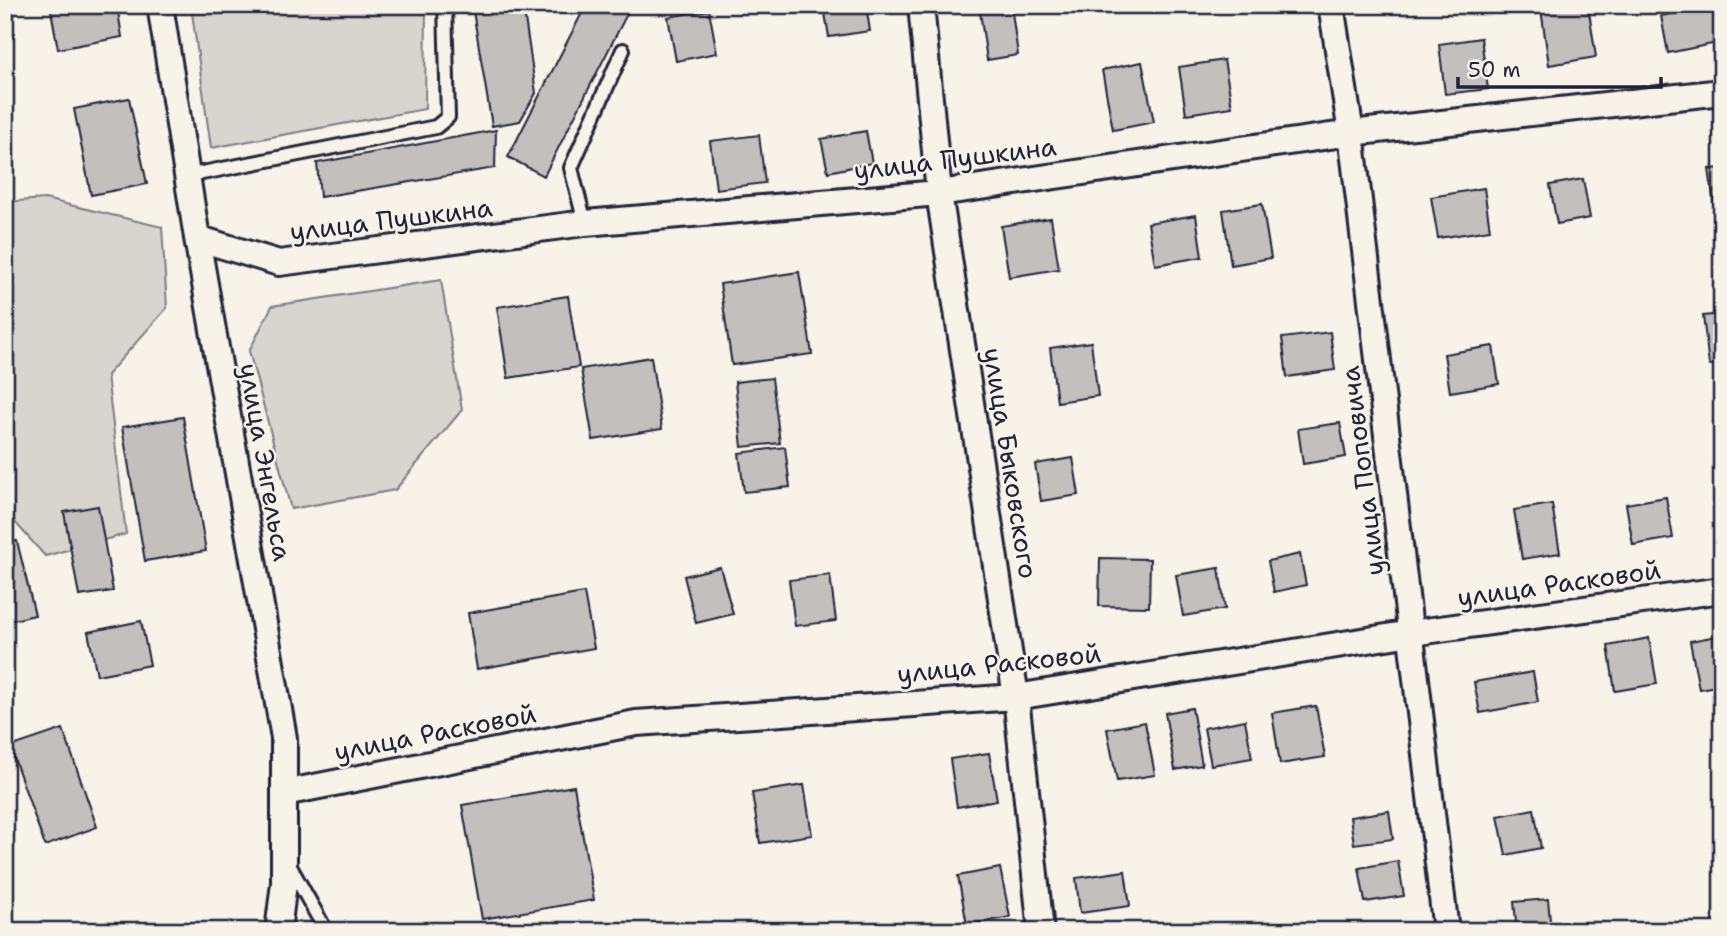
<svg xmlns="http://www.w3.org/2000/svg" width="1727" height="936" font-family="'Shantell Sans',sans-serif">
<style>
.green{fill:#d8d5cf;stroke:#7d7c85;stroke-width:2}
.building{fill:#c2bfbd;stroke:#22223b;stroke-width:2}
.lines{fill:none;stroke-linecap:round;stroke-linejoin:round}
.service-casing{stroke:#22223b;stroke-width:18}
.minor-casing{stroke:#22223b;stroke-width:30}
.service{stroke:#f7f3e8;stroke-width:12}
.minor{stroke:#f7f3e8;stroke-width:24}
.labels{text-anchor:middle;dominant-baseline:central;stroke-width:5;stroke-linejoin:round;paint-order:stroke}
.street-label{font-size:26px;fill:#22223b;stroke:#f7f3e8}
</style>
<rect width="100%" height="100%" fill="#f7f3e8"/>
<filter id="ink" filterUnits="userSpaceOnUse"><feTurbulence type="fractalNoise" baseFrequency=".0143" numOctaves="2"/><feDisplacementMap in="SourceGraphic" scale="14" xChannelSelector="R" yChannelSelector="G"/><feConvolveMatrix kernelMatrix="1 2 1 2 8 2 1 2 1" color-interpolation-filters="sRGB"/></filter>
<g filter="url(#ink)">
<path class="green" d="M426 5 425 109 211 148 191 6Z
M45 199 162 227 167 308 107 375 126 534 45 556 6 512 5 508V202Z
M441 280 462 410 395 490 291 509 249 351 272 306Z"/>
<path class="building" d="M50 5H117L122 37 58 49Z
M472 5H523L536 93 520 121 492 126Z
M586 5H615L628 12 544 176 508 157Z
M837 5H866L870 31 829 37 824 7Z
M979 5H1011L1018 55 987 60Z
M1562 5H1588L1596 57 1549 65 1541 9Z
M1718 5 1722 22V42L1668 53 1661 16Z
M709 10 717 53 676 61 668 17Z
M1481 38 1488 89 1445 94 1439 44Z
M1224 60 1232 107 1186 114 1179 67Z
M1142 62 1154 122 1113 130 1102 70Z
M129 98 147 184 91 195 74 109Z
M496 130 495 168 320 197 317 163Z
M866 131 872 163 828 172 821 139Z
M759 135 765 183 716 189 710 141Z
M1722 168V204L1714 205 1709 169Z
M1583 179 1590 218 1557 224 1550 185Z
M1484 188 1490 230 1438 238 1431 197Z
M1262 204 1271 258 1231 265 1223 210Z
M1196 215 1202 257 1155 265 1148 223Z
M1051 218 1059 269 1009 277 1001 226Z
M799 272 812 354 732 365 720 284Z
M568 296 579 367 508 378 497 307Z
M1722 314V364L1709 365 1703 316Z
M1330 332 1335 370 1287 377 1282 338Z
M1091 342 1098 396 1057 402 1050 348Z
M1493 346 1499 384 1450 392 1444 354Z
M651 357 662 429 593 440 581 369Z
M772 378 780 443 742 447 735 382Z
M183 417 206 551 145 561 122 427Z
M1340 423 1346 457 1303 464 1298 429Z
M785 447 790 487 744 492 739 453Z
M1073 458 1079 495 1041 501 1035 464Z
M1666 497 1673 538 1633 545 1626 504Z
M1552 504 1560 553 1522 559 1514 510Z
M98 506 113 591 79 596 64 512Z
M17 541 35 615 5 622V543Z
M1300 554 1306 585 1274 592 1268 561Z
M1100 558 1150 559 1149 607 1099 606Z
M720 567 733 614 696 623 684 576Z
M1219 568 1225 609 1183 616 1176 575Z
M830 575 836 621 795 626 789 580Z
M584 593 594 648 477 669 468 613Z
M141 621 150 665 97 675 88 632Z
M1722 635V685L1699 689 1690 641Z
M1649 638 1657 684 1615 691 1608 646Z
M1533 672 1538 702 1480 713 1474 682Z
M1316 706 1325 757 1280 764 1272 713Z
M1192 708 1202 765 1175 770 1165 713Z
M1245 720 1252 758 1211 765 1204 728Z
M1145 722 1155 775 1117 781 1107 729Z
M63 729 97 827 45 846 10 747Z
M989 753 997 800 957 807 950 759Z
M804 785 812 835 760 843 752 793Z
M574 786 594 900 482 919 462 805Z
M1534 809 1541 848 1506 855 1498 816Z
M1389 811 1393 839 1354 844 1350 817Z
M1398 861 1404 896 1365 902 1359 868Z
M1000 868 1010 917 967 925 958 876Z
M1125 871 1130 906 1080 913 1076 878Z
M1548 899 1551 931H1517L1514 902Z"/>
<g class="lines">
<g class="service-casing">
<path id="service" d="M187 176 436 127 448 117 445 5
M585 223 571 168 623 50
M288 863 326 931"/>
</g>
<g class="minor-casing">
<path id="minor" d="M160 5 197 238 284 738V883L278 931
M921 5 939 193 1016 697 1041 931
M1331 5 1351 133 1446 931
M197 238 279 263 585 223 939 193 1351 133 1722 92
M284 793 636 723 1016 697 1411 633 1722 590"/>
</g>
<use href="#service" class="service"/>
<use href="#minor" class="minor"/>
</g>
</g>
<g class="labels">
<g class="street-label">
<text transform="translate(955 158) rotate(-7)">улица Пушкина</text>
<text transform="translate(391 219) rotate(-7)">улица Пушкина</text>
<text transform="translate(266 462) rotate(80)">улица Энгельса</text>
<text transform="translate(1011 463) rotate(81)">улица Быковского</text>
<text transform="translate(1362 471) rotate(-97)">улица Поповича</text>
<text transform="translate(1559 583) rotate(-8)">улица Расковой</text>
<text transform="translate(999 663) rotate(-6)">улица Расковой</text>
<text transform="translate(435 732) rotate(-11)">улица Расковой</text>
</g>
</g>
<rect width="1727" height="936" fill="none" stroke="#f7f3e8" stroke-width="28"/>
<rect x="14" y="14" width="1699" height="908" fill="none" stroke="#22223b" stroke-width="2.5" filter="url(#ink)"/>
<path d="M1458 77v10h203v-10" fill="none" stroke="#22223b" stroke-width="3.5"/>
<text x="1468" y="77" font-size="21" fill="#22223b" stroke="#f7f3e8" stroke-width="5" paint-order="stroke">50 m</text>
</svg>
